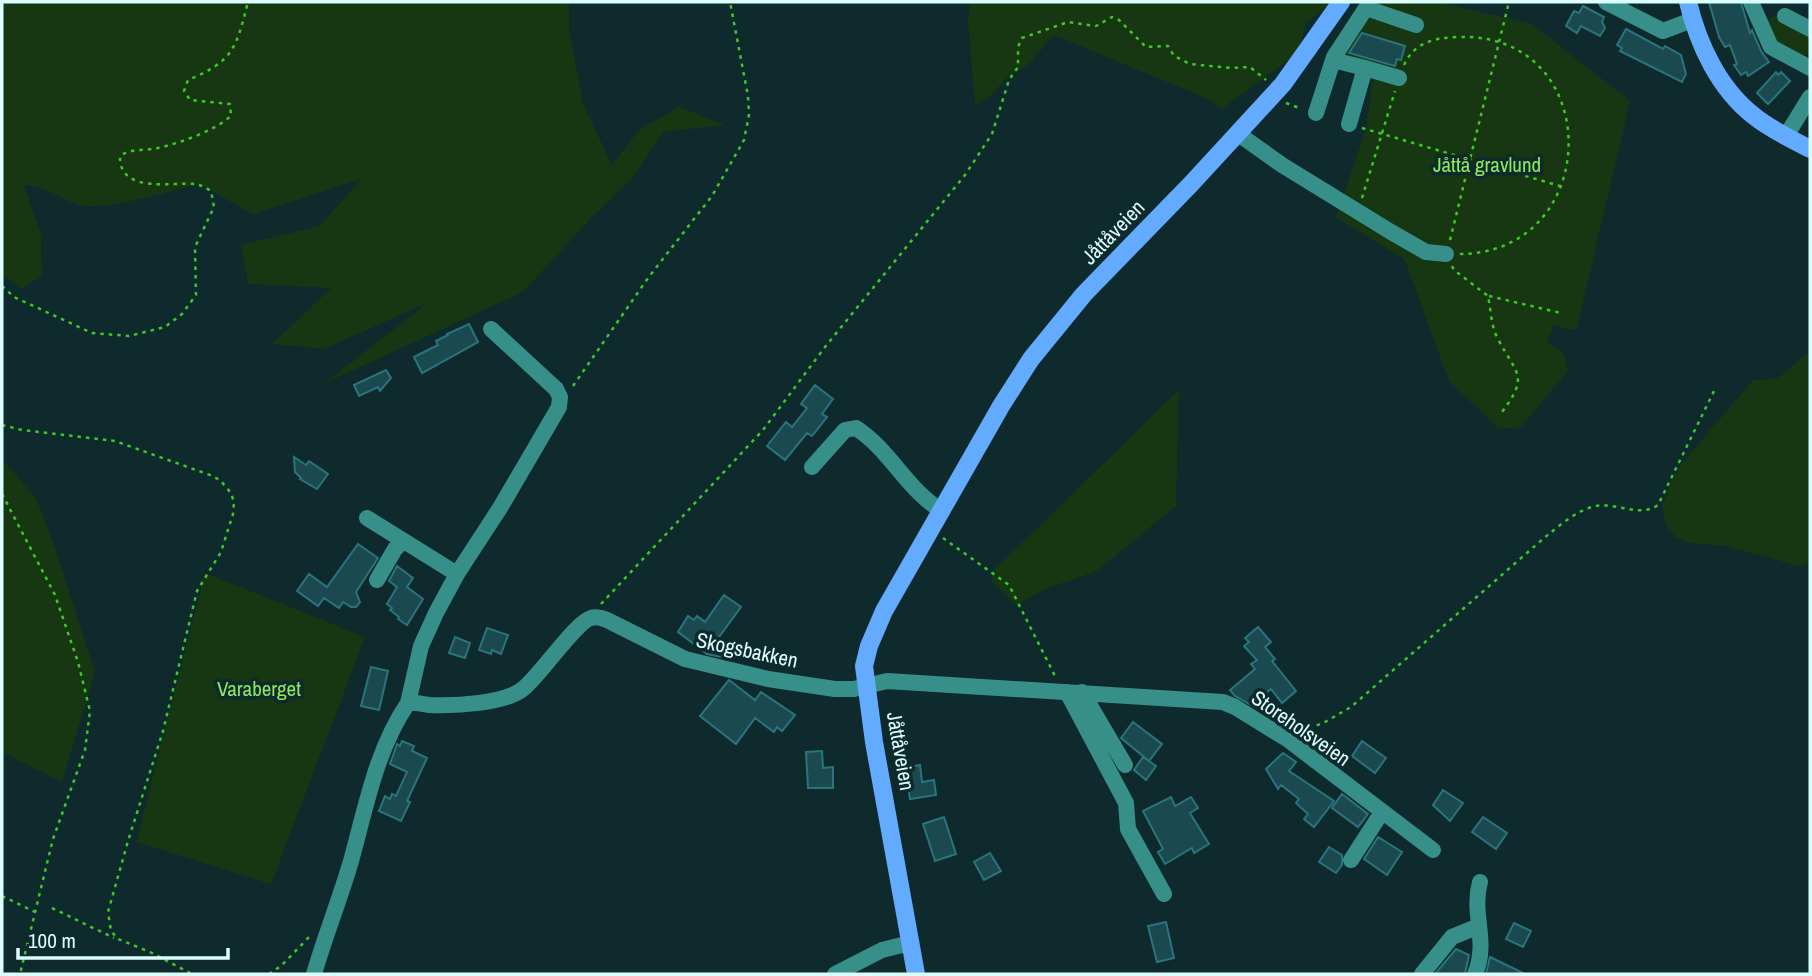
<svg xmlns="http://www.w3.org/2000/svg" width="1812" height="976" font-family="'Archivo Narrow',sans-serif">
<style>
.green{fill:#163712}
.building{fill:#1a494f;stroke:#2a747d;stroke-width:2}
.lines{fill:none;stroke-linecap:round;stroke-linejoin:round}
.path{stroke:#3fc727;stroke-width:2.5;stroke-dasharray:3.5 5;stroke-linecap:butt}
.minor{stroke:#378f8a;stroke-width:16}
.major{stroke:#62abff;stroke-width:18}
.labels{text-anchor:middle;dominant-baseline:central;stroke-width:7;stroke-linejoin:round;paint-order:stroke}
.park-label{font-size:21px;fill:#8dea5c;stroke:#0f2a2d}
.street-label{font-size:21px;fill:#dbfeff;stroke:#0f2a2d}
</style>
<rect width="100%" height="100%" fill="#0f2a2d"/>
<path class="green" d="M2 2H569V28L583 104 612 165 639 130 679 107 725 125 663 132 632 179 593 216 523 292 323 384 429 302 324 349 272 344 331 288 248 284 241 245 320 226 361 179 253 214 199 184C170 191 107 211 80 205 58 199 50 187 24 185L41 235 42 275 22 289 2 275Z
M970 2H1333L1306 23 1297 54 1222 109 1208 99 1054 35 1028 65 1006 78 993 94 975 106 968 19Z
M1361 2H1438L1532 24 1630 101 1577 328 1569 330 1554 325 1547 341 1564 354 1568 371 1521 427 1499 429 1449 381 1405 260 1336 217 1366 129 1375 66 1327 52Z
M1774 15 1810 33V53C1789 63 1773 39 1765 23Z
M1810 351V563L1799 566 1726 546 1688 543 1676 537 1665 524 1662 506 1671 482 1682 463 1753 380 1777 379Z
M1179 390 1176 506 1097 571 1048 588 1016 605 992 581 993 571Z
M2 459 36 498 54 545 95 672 62 782 2 752Z
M205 573 365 637 271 884 136 842Z"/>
<path class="building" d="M1709 2H1741L1750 33 1752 30 1761 51 1769 62 1748 76 1746 72 1741 75 1734 65 1737 64 1730 45 1725 47 1719 37Z
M1583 6 1604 17 1602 22 1605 28 1600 36 1581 26 1577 33 1566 26 1574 11 1579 13Z
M1626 29 1663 49 1665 46 1681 55 1686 74 1682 82 1620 51 1622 48 1617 45Z
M1362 33 1405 46 1401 60 1397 59 1395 66 1349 53Z
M1776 72 1778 75 1781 72 1790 81 1768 104 1757 93Z
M469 324 478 342 422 373 414 357 438 345 436 341 448 335 447 334Z
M386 370 391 378 380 391 378 387 359 396 354 385Z
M815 385 833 399 822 414 827 417 812 436 807 433 785 460 767 446 786 422 792 427 807 408 801 404Z
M294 457 306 465 309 461 328 474 317 489 300 479 301 478 295 472Z
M358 544 378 558 356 592 360 602 356 607H351L343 602 339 608 324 598 318 606 297 591 309 574 327 587Z
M397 566 413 578 407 587 423 599 407 625 398 619 399 617 390 610 392 608 387 604 397 587 389 581Z
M724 595 741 607 719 637 730 644 721 657 707 654 678 632 688 616 694 620 697 616 705 622Z
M1258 627 1271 642 1265 647 1275 659 1272 661 1296 691 1282 703 1271 689 1251 705 1235 696 1230 690 1255 669 1251 664 1257 660 1244 646 1249 642 1245 638Z
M487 628 508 635 501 654 492 650 491 654 479 650Z
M455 637 470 643 465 658 449 653Z
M371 667 388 671 379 710 361 706Z
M729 680 755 700 761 692 795 715 782 731 777 727 774 732 755 718 736 744 700 716Z
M1133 722 1162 744 1149 761 1121 738Z
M402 741 414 746 412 751 427 758 407 801 410 802 401 821 379 811 385 796 390 799 392 794 396 796 407 772 390 764 397 744 400 746Z
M1362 741 1386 758 1375 773 1352 756Z
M822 751 823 768 833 767V788H808L806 752Z
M1283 753 1296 762 1289 771 1334 801 1314 827 1304 819 1308 814 1296 803 1299 799 1281 785 1278 789 1266 769Z
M1143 757 1156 766 1146 780 1134 770Z
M920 765 922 782 934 780 936 795 910 799 905 768Z
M1443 790 1463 803 1450 821 1433 805Z
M1342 794 1368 814 1358 827 1332 808Z
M1171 797 1175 806 1191 797 1198 808 1190 813 1209 844 1194 853 1192 848 1165 864 1158 852 1163 849 1143 811Z
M944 817 956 854 935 861 923 824Z
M1483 817 1507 833 1496 849 1472 832Z
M1378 837 1402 852 1387 875 1364 859Z
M1329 847 1342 855V865L1336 873 1319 862Z
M990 853 1001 871 984 880 974 862Z
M1166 922 1174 958 1157 962 1148 926Z
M1514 923 1531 931 1523 947 1506 939Z
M1456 949 1469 955 1465 974H1435Z
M1490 957 1525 974H1486Z"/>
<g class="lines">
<path class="path" d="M1404 65C1414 43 1433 38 1457 37 1607 31 1604 254 1459 254
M1286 103 1302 109
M1362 128 1560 186
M1362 198 1395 91
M1450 240 1509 2
M1452 266 1454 270 1488 296C1491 310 1491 327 1498 339 1516 374 1530 375 1502 412
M2 286 14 297 92 333 129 336 165 327 182 314 196 295 195 247 214 207 211 191C206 188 201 185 195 184 171 182 119 194 120 156 131 148 145 151 158 148 180 143 214 131 231 116L230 104 190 100 184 91 188 80C234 61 236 48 248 2
M1489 296 1561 313
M573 386 648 278 712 196 744 140 749 115 748 96 730 2
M2 425 22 430 115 441 210 475 220 480 231 493 234 502 233 514 221 552 197 591 163 731 128 841 108 912 111 931 118 939 150 952 192 974
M2 494 55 595 78 662 90 711 85 750 53 839 20 974
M943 538 1009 585 1056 678
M601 604 763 430 825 347 965 175 992 134 1009 80 1018 67V47L1022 38 1068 22 1096 26 1112 17 1119 20 1146 47 1168 46 1174 56 1190 64 1231 68 1250 67 1266 80
M1301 732 1325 722 1351 707 1544 538C1558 527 1574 512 1592 507 1614 500 1639 519 1658 505L1716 387
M2 896 35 912
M52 908 114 938
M269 974 281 966 312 934"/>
<path class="minor" d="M1606 2 1663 31 1692 20
M1751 2 1771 47 1810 68
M1785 16 1810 29
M1333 60 1365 68
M1316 113 1334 57 1366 8 1416 25
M1349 124 1365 68 1399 78
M1237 133 1282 165 1391 232 1426 252 1446 254
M1786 136 1810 97
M812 467 845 430 856 428C890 450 907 490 942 511
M367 518 457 574
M377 580 395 549 403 541
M1067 692 1126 803 1128 829 1164 894
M1082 692 1125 765
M408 703 421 646 436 613 457 574 500 508 559 407 560 397 556 389 491 329
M1351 860 1382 812
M314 974C325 936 340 899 351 861 366 807 376 750 408 703 415 702 422 704 429 705 454 706 506 704 524 688 540 675 577 621 591 618 596 616 602 618 607 620L685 659 768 679 835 689H854L887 681 1223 702 1235 707 1287 739 1433 850
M835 974 882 950 910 943
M1422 974 1452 937 1479 926
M1475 974C1489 941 1471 915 1480 882"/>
<path class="major" d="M1688 2C1698 44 1719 89 1754 116 1771 130 1792 139 1810 149
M916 974 874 742 864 666 869 646 884 611 1001 406 1031 359 1084 294 1191 184 1283 84 1341 2"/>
</g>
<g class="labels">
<g class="park-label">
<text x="1487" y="164">Jåttå gravlund</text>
<text x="259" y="688">Varaberget</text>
</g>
<g class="street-label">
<text transform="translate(1113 232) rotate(-46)">Jåttåveien</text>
<text transform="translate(747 650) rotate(12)">Skogsbakken</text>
<text transform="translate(1301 728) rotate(35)">Storeholsveien</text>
<text transform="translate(901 751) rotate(80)">Jåttåveien</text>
</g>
</g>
<rect width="1812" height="976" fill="none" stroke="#dbfeff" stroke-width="7"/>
<path d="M18 948v10h210v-10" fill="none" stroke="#dbfeff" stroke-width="3.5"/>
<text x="28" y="948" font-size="21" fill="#dbfeff" stroke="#0f2a2d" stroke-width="5" paint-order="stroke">100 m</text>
</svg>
